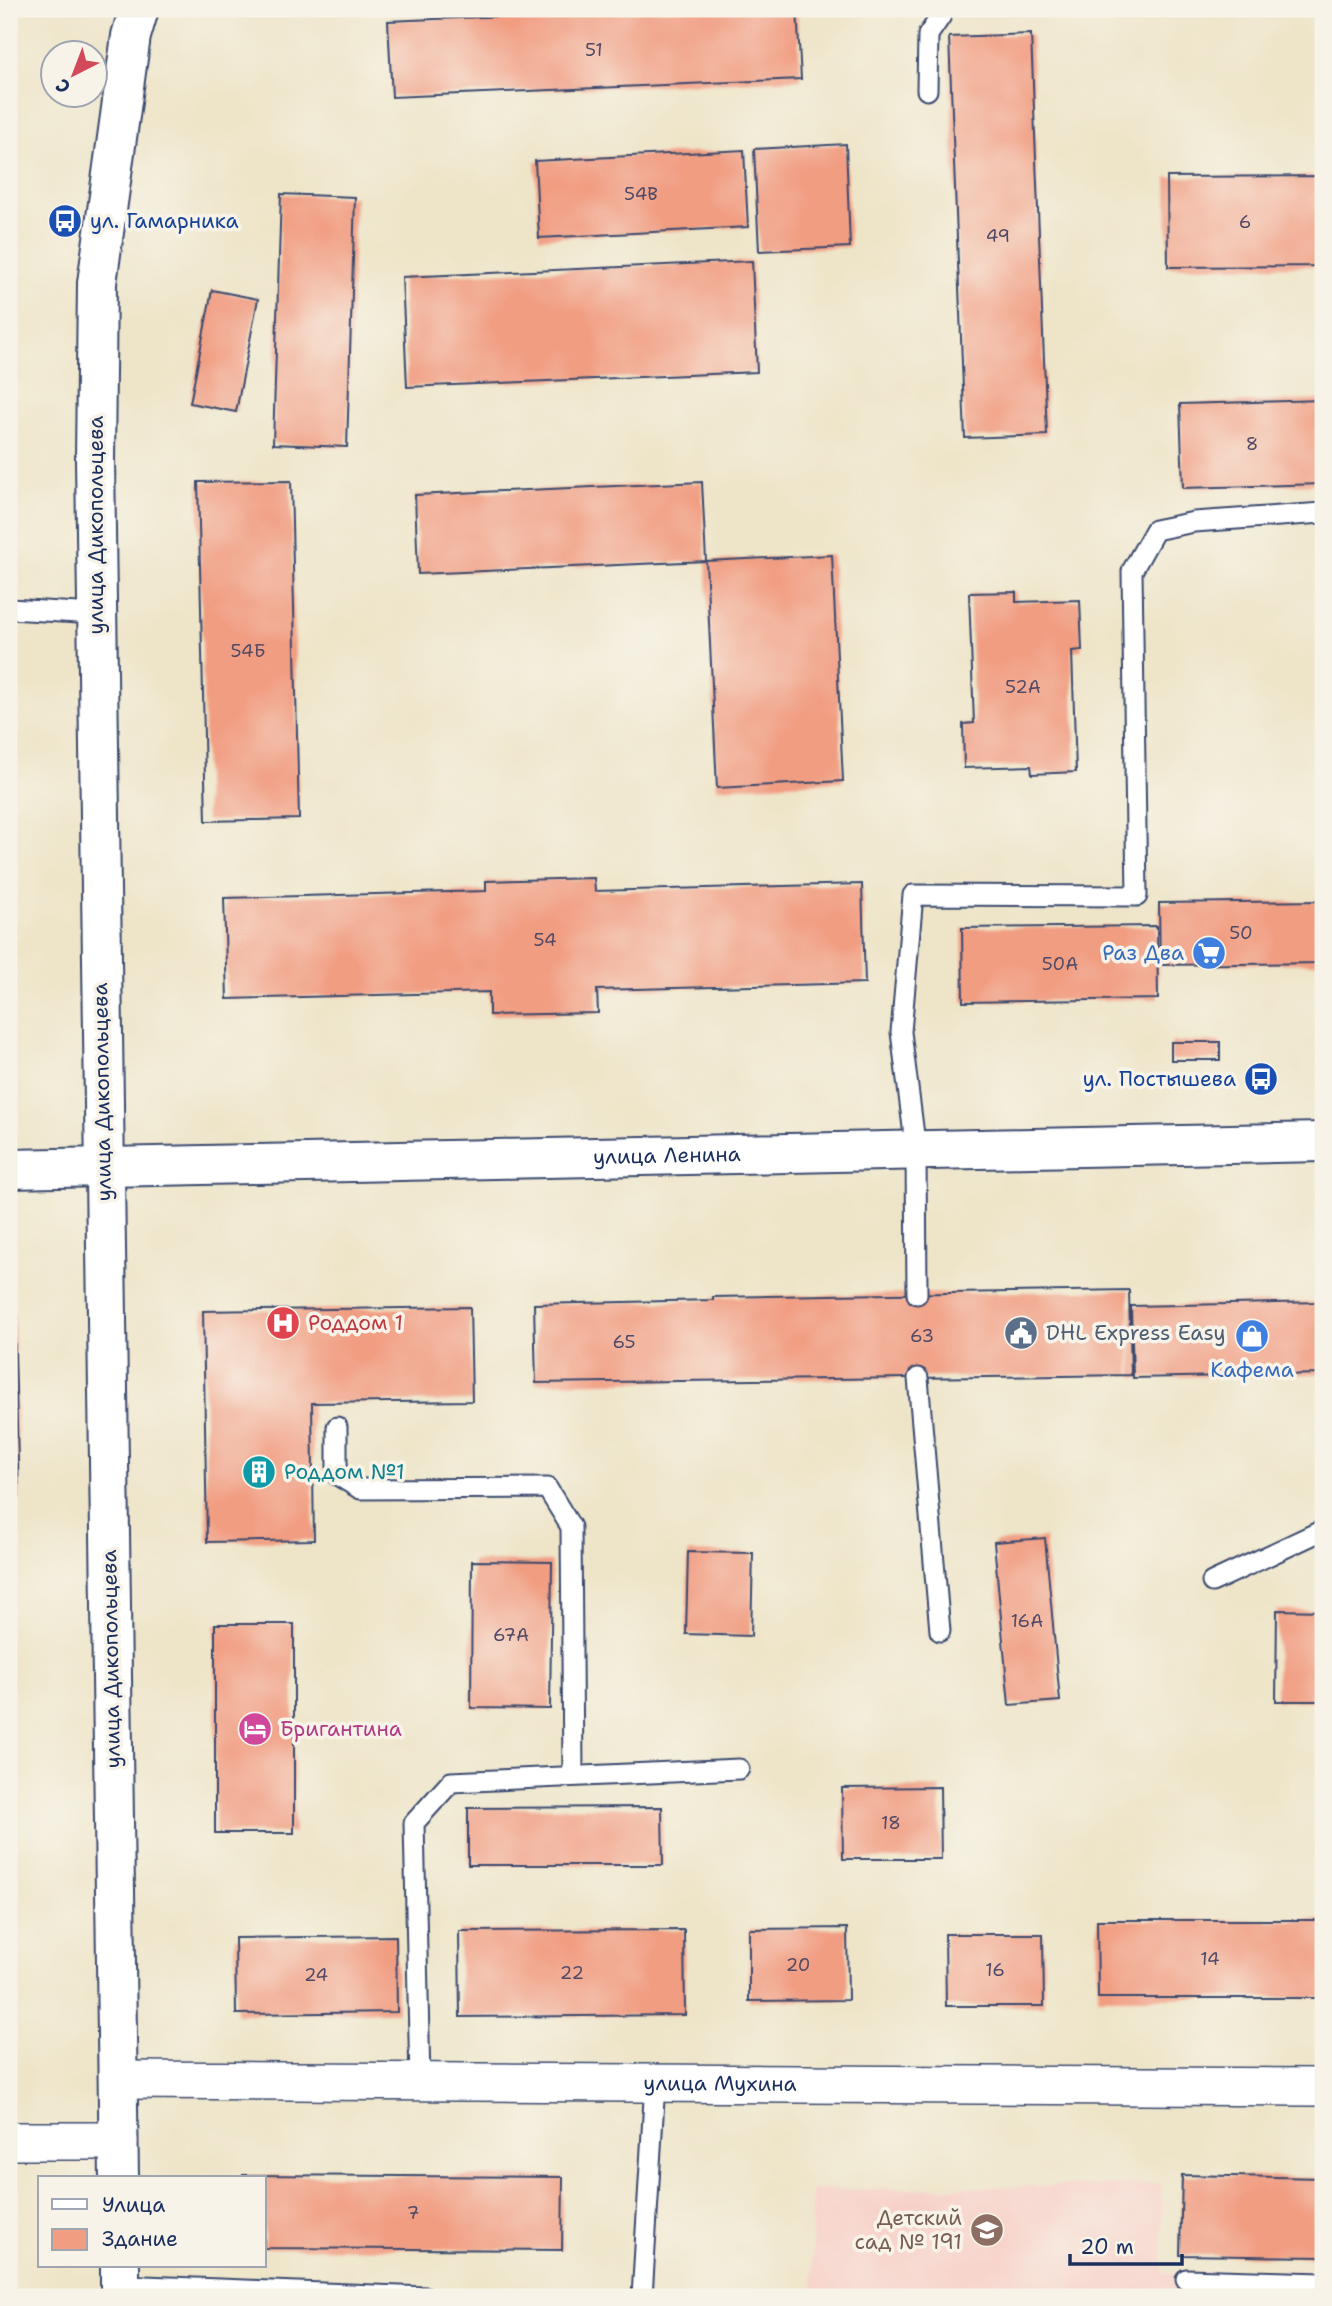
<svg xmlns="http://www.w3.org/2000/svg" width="1332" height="2306" font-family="'Shantell Sans',sans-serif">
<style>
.built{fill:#f7d1c9}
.building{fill:#f19d82}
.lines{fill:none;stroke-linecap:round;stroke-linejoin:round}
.service-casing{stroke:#3b4a6e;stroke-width:23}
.minor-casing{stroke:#3b4a6e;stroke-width:40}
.secondary-casing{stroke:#3b4a6e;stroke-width:42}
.service{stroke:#fff;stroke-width:19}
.minor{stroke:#fff;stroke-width:37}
.secondary{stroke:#fff;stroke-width:38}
.labels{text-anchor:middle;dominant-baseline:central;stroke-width:7;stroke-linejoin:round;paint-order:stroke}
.number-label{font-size:18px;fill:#504a67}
.transit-label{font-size:21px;fill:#164399;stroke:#f7f3e8;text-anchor:start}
.street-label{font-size:21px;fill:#1b2f5e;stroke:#f7f3e8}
.shop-label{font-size:21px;fill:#366cbe;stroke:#f7f3e8;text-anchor:end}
.health-label{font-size:21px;fill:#be3a42;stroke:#f7f3e8;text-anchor:start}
.service-label{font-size:21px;fill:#4e5e75;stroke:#f7f3e8;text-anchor:start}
.culture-label{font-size:21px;fill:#0d838f;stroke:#f7f3e8;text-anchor:start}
.hotel-label{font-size:21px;fill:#b23c85;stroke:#f7f3e8;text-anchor:start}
.education-label{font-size:21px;fill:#785e54;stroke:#f7f3e8;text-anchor:end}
</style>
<rect width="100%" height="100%" fill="#f7f3e8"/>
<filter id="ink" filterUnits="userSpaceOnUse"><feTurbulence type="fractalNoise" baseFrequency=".0143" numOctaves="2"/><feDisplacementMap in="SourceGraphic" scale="14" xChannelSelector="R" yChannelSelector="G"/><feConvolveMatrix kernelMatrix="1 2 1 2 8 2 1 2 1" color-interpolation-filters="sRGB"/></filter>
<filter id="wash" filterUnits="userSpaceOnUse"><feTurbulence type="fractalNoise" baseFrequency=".00686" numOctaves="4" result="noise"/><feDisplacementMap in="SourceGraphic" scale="28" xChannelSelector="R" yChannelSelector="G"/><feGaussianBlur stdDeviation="1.57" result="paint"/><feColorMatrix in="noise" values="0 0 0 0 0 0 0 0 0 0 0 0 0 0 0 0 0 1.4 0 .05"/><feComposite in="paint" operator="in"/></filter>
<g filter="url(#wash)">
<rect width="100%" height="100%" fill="#eee5c9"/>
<path class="built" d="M1161 2184 1163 2273 1323 2270V2297H813L811 2190Z"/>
<g id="blocks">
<path class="building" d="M671 9H797L801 79 392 97 388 21Z
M1031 34 1047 435 965 438 949 37Z
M846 144 850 247 759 251 754 149Z
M744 150 748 227 539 238 535 161Z
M1323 176V266L1168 267 1167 177Z
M281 194 355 197 347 447 273 444Z
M752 261 757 372 407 387 402 277Z
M212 290 258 299 236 412 190 403Z
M1323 400V484L1183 488 1180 404Z
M291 481 299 819 206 821 198 482Z
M702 482 706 561 418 574 415 495Z
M832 555 843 781 717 788 706 561Z
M1016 592V602L1080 600 1082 650 1072 651 1076 772 1032 774 1031 766 964 768 963 724 974 723 969 593Z
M594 878 595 891 862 884 865 983 597 990 598 1013 489 1015V992L227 999 224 898 486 891V881Z
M1323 901V963L1160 965 1159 903Z
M1157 926 1158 999 963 1002 962 928Z
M1171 1042H1220V1060H1171Z
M1129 1290 1131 1375 536 1383 534 1304 713 1300V1297Z
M1323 1302V1374L1133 1378 1131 1306Z
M470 1307 472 1401 312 1403 314 1540 207 1542 203 1311Z
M9 1313H14L19 1498H9Z
M1045 1538 1060 1701 1009 1705 994 1542Z
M688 1552 753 1553 751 1636 686 1634Z
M472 1561 552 1562 550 1709 471 1708Z
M1277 1610 1323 1611V1701H1276Z
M215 1624H294V1833H215Z
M940 1787 941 1859H843L842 1788Z
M662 1807 663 1865H468V1808Z
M1097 1920H1323V1998H1098Z
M847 1928 848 2000 749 2001V1929Z
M684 1930 685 2015 460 2017 459 1931Z
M945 1934H1043L1044 2006H946Z
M396 1936 397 2012 236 2014 235 1938Z
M243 2175 563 2177 562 2250 264 2248V2178H243Z
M1182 2175 1323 2178V2257L1180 2255Z"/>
</g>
</g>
<g filter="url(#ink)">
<use href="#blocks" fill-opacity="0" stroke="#3b4a6e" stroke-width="2"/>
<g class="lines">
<g class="service-casing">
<path id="service" d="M927 90 928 35 941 16V9
M9 609 96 614
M917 1294 916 1151 901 1032 913 895 1137 896 1132 571 1155 530 1194 522 1323 513
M918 1378 940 1631
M337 1427V1475L360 1489 547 1488 571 1527 573 1776
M1212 1582 1323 1530
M420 2081 414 1823 451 1782 739 1769
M1186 2279 1323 2283
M120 2285 426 2297
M642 2297 655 2083"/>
</g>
<g class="minor-casing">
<g id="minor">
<path id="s1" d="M118 2080 1323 2087"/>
<path d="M9 2141H119"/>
</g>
</g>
<g class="secondary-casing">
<g id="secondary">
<path id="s2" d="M9 1169 1323 1142"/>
<path d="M119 2178 95 459 97 283 131 36 139 9"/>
<path d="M120 2266V2297"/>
</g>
</g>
<use href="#service" class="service"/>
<use href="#minor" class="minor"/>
<use href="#secondary" class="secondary"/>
</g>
</g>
<defs>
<g id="bus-disc" transform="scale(1.75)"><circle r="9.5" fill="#1a4fb4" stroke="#f7f3e8"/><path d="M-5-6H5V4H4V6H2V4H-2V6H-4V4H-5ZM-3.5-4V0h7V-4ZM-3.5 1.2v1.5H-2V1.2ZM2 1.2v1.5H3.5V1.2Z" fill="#fff"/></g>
<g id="supermarket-disc" transform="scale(1.75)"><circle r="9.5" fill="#3f7fe0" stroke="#f7f3e8"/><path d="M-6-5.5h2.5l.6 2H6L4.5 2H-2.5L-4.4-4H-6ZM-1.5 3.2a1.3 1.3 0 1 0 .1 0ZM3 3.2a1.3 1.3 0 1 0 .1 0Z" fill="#fff"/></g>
<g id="hospital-disc" transform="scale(1.75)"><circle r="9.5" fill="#e0444e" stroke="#f7f3e8"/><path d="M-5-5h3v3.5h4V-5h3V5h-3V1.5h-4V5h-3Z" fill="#fff"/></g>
<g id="civic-disc" transform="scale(1.75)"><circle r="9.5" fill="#5c6f8a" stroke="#f7f3e8"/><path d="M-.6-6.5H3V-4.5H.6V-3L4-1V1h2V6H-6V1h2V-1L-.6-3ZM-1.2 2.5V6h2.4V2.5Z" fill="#fff"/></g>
<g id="shop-disc" transform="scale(1.75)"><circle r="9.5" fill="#3f7fe0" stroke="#f7f3e8"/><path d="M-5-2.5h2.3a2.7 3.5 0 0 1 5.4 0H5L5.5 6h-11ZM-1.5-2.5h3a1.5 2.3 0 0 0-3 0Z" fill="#fff"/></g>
<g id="building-disc" transform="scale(1.75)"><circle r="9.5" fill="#0f9aa8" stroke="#f7f3e8"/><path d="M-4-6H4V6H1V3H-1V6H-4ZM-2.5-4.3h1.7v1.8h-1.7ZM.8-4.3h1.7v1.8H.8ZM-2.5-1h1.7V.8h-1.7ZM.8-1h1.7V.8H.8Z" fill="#fff"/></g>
<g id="hotel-disc" transform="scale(1.75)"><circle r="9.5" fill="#d1479c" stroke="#f7f3e8"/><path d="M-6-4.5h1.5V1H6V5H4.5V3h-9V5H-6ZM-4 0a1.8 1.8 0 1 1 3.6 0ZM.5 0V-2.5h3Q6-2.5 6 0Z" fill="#fff"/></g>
<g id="school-disc" transform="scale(1.75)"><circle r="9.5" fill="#8d6e63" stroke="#f7f3e8"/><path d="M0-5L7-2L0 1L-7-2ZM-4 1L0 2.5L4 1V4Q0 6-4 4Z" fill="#fff"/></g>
</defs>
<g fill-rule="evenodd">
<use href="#bus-disc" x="65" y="221"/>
<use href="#supermarket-disc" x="1209" y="953"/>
<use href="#bus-disc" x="1261" y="1079"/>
<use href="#hospital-disc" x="283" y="1323"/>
<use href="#civic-disc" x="1021" y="1333"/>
<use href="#shop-disc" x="1252" y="1336"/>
<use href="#building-disc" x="259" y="1472"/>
<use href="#hotel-disc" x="255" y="1729"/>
<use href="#school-disc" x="987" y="2230"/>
</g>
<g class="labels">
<g class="number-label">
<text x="594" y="50">51</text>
<text x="641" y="194">54В</text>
<text x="1245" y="222">6</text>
<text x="998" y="236">49</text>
<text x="1252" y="444">8</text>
<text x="248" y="651">54Б</text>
<text x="1023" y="687">52А</text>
<text x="1241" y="933">50</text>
<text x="545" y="940">54</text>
<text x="1060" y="964">50А</text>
<text x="922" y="1336">63</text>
<text x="624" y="1342">65</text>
<text x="1027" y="1621">16А</text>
<text x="511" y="1635">67А</text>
<text x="891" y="1823">18</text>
<text x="1210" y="1959">14</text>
<text x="798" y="1965">20</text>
<text x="995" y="1970">16</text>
<text x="572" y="1973">22</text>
<text x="316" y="1975">24</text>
<text x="413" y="2213">7</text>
</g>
<g class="transit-label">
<text x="90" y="221">ул. Гамарника</text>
<text x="1236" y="1079" text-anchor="end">ул. Постышева</text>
</g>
<g class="street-label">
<text transform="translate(96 525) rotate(-90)">улица Дикопольцева</text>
<text transform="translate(102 1092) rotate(-91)">улица Дикопольцева</text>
<text stroke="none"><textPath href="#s2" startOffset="658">улица Ленина</textPath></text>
<text transform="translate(111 1659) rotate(-91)">улица Дикопольцева</text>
<text stroke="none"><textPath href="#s1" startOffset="602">улица Мухина</textPath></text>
</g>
<g class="shop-label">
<text x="1184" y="953">Раз Два</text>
<text x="1252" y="1370" text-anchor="middle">Кафема</text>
</g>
<g class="health-label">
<text x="308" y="1323">Роддом 1</text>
</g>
<g class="service-label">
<text x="1046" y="1333">DHL Express Easy</text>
</g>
<g class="culture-label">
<text x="284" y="1472">Роддом №1</text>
</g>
<g class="hotel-label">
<text x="280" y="1729">Бригантина</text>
</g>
<g class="education-label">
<text x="962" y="2218">Детский<tspan x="962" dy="24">сад № 191</tspan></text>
</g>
</g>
<rect width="1332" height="2306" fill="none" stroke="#f7f3e8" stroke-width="35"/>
<rect x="38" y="2176" width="228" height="91" fill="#f7f3e8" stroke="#9fa5b1" stroke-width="2"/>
<rect x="52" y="2199" width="35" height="10" fill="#ffffff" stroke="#9fa5b1" stroke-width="2"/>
<text x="102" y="2212" font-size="21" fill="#1b2f5e">Улица</text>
<rect x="52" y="2229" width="35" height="21" fill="#f19d82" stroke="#9fa5b1" stroke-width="2"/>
<text x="102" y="2246" font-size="21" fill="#1b2f5e">Здание</text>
<g transform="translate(74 74) rotate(222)"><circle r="33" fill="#f7f3e8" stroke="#9fa5b1" stroke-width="2"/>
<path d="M0-5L12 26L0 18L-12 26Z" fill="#d1495b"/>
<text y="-10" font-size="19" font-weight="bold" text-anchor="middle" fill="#1b2f5e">С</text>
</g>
<path d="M1070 2254v10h112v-10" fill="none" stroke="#1b2f5e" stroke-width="3.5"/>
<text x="1080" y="2254" font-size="21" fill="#1b2f5e" stroke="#f7f3e8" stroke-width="5" paint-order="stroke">20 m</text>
</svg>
